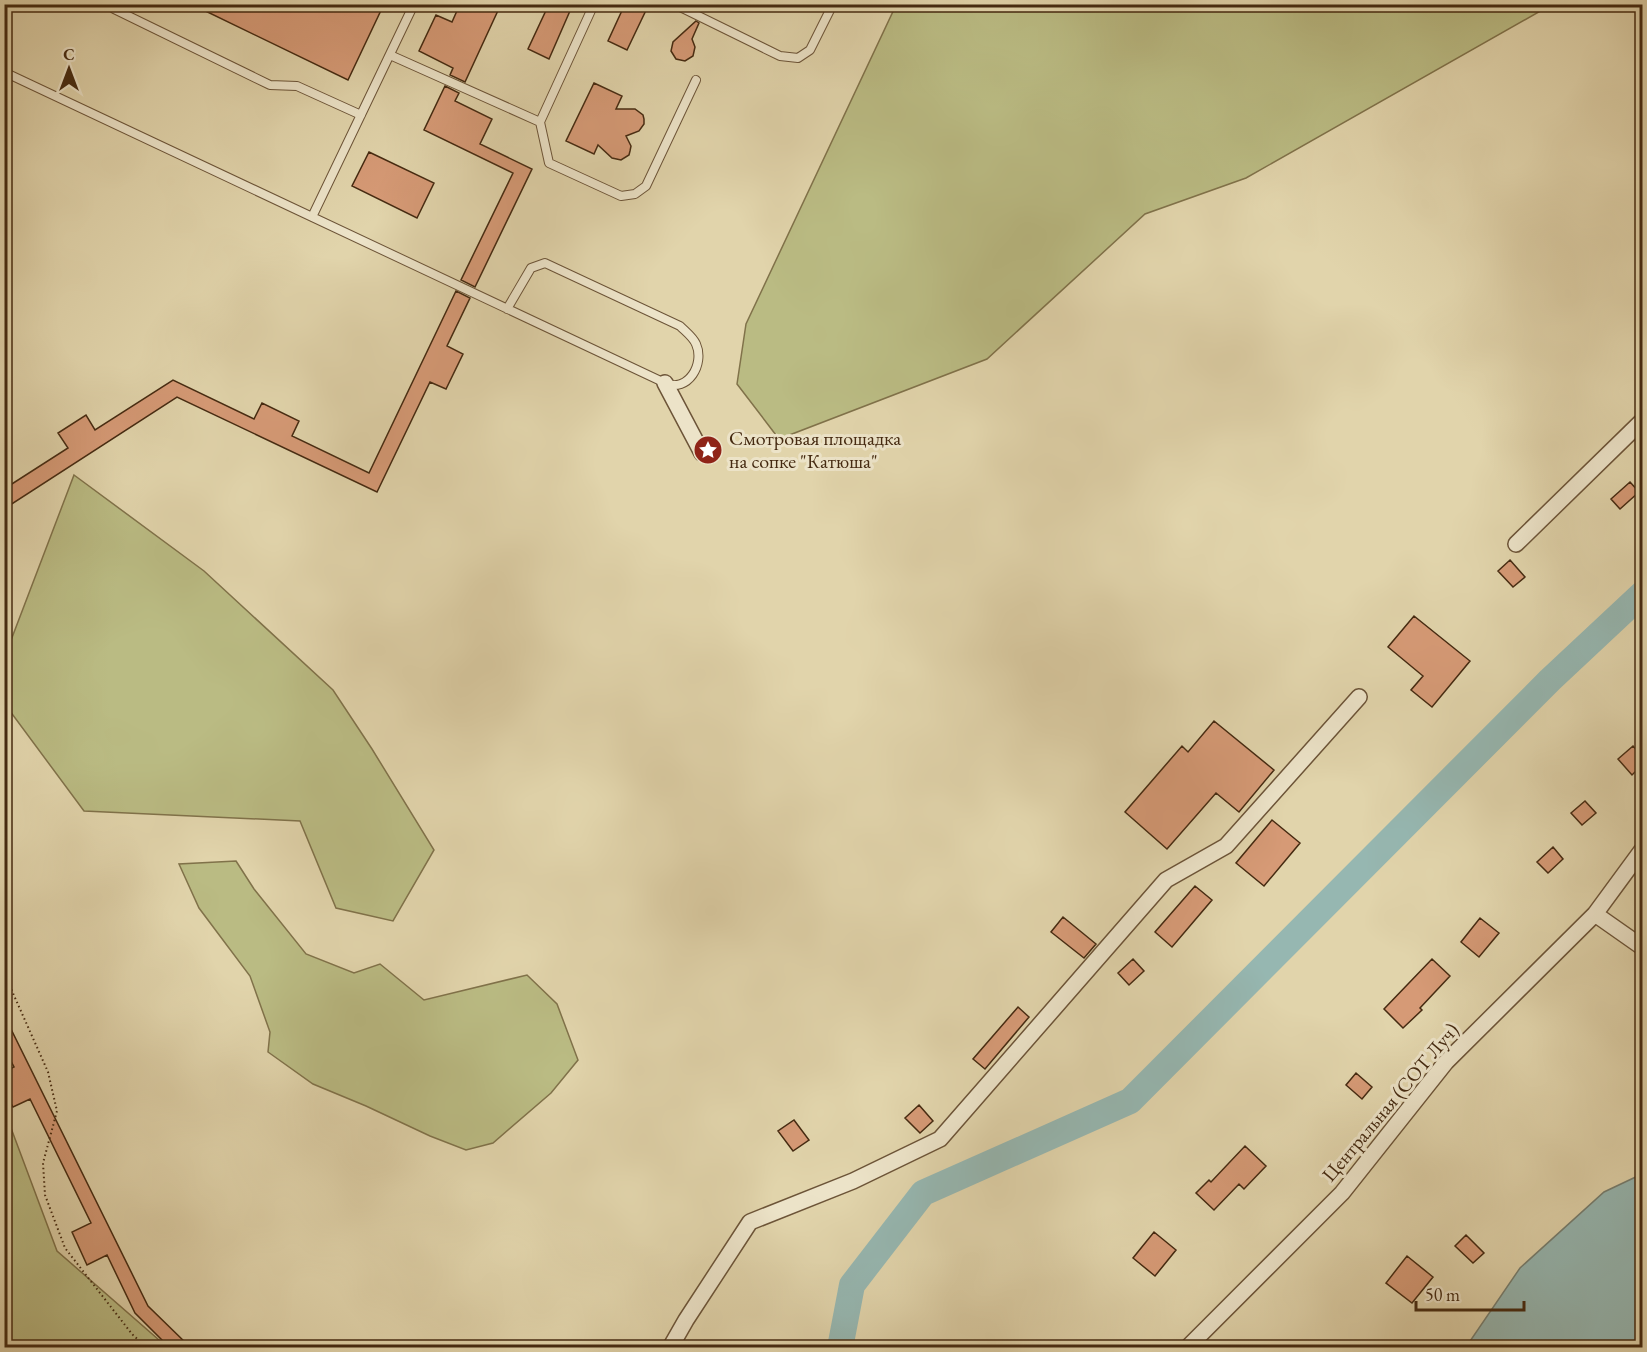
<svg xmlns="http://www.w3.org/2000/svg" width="1647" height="1352" font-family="'EB Garamond',serif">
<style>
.green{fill:#babb83;stroke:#80724a;stroke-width:1.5}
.water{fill:#96b7b1;stroke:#767f71;stroke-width:1.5}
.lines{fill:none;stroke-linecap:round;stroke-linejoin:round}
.river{stroke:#96b7b1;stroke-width:26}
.building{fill:#d69a76;stroke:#452a11;stroke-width:1.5}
.lane-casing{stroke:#6c5438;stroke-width:10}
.street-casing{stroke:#6c5438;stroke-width:18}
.path{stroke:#452a11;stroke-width:2;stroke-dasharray:1.5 3;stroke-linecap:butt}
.lane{stroke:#ece3c8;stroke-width:8}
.street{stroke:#ece3c8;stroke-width:15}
.labels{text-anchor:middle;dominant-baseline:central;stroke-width:6;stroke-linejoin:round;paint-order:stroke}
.poi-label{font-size:20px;fill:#452a11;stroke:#ece3c8;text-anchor:start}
.street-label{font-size:20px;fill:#452a11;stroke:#ece3c8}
</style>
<rect width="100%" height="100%" fill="#e1d4ab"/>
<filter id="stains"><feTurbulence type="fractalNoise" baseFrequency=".00333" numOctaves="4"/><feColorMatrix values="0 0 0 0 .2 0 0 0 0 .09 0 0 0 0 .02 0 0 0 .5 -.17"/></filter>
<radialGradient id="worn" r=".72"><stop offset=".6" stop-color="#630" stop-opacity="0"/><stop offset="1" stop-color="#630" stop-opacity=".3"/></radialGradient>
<path class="green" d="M896 5V4L1551 5 1246 178 1145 214 987 359 779 439 737 384 746 324Z
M74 475 204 571 333 690 372 749 434 850 393 921 336 908 300 821 84 811 4 703 5 656Z
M236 861 254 889 306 954 354 973 380 964 424 1000 527 975 557 1004 578 1060 551 1093 493 1143 466 1150 430 1136 366 1106 313 1084 268 1052 270 1032 250 976 199 908 179 864Z
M5 1112 57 1251 167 1347H5Z"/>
<path class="water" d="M1642 1174V1347H1466L1520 1268 1604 1192Z"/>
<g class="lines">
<path class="river" d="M840 1348 852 1285 923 1193 1130 1101 1550 680 1642 594"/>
</g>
<path class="building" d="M191 4H384L348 80Z
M460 4H501L465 82 450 75 453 68 419 51 436 15 452 22Z
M549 4H573L549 59 528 49Z
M625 4H649L627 50 608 41Z
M696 21 699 23 692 39 695 47 693 56 685 61 676 59 671 51 673 42Z
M594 83 622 96 616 109H635L643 115 644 119V124L639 131 626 136 631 146 630 151 629 155 621 160 612 158 598 145 594 154 566 141Z
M445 86 459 93 455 101 492 119 480 144 532 169 475 287 461 280 513 173 424 130Z
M369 152 434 183 417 218 352 186Z
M456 291 470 298 447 346 463 354 446 389 430 382 377 492 177 397 4 509V489L68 448 58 433 86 415 95 430 173 380 254 419 262 403 299 421 292 436 369 473Z
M1630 482 1639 492 1620 509 1611 499Z
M1510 560 1525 577 1513 587 1498 571Z
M1414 616 1470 661 1432 707 1411 690 1423 676 1388 647Z
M1214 721 1274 770 1239 812 1216 793 1167 849 1125 812 1182 746 1188 752Z
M1633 746 1642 756V765L1632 775 1618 759Z
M1585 801 1596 813 1582 825 1571 813Z
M1272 820 1300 843 1264 886 1236 863Z
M1553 847 1563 859 1548 873 1537 862Z
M1195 886 1212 900 1172 947 1155 932Z
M1063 917 1096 944 1084 958 1051 932Z
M1480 918 1499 933 1479 957 1461 942Z
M1133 959 1144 971 1129 985 1118 973Z
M1432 959 1450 976 1420 1008 1422 1010 1403 1028 1384 1009Z
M1018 1007 1029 1017 985 1069 973 1059Z
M4 1015 148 1306 190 1347H169L135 1313 107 1255 87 1265 72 1232 91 1223 30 1099 13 1107 4 1091V1072L14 1067 4 1048Z
M1356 1073 1372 1087 1362 1099 1346 1085Z
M919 1105 933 1121 920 1133 905 1118Z
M794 1120 809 1140 793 1151 778 1131Z
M1245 1146 1266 1166 1244 1189 1239 1184 1214 1210 1196 1193 1209 1180 1211 1182Z
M1154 1232 1176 1250 1155 1276 1133 1258Z
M1466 1235 1484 1253 1473 1263 1455 1246Z
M1407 1256 1433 1277 1412 1303 1386 1283Z"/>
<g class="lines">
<g class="lane-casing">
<path id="lane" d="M116 4 114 9 270 85 297 86 361 115
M674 4 780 56 798 58 810 50 833 4
M390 55 540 122 549 163 621 196 635 194 646 186 696 80
M4 72 665 383C688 393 705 364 696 344 693 337 686 332 680 326L545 263 531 268 507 309
M540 122 594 4
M312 217 414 4"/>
</g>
<g class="street-casing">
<path id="street" d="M665 383 702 453 708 450
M1516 544 1642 421
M1595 914 1642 947
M670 1348 686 1320 750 1222 853 1181 940 1139 1166 880 1226 846 1359 697
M1187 1348 1342 1193 1446 1062 1595 914 1642 850"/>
</g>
<path class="path" d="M4 973 48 1072 57 1111 43 1163 45 1195 65 1248 132 1334 147 1348"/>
<use href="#lane" class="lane"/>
<use href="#street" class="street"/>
</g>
<defs>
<g id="sight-disc" transform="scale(1.5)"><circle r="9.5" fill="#8f2418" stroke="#ece3c8"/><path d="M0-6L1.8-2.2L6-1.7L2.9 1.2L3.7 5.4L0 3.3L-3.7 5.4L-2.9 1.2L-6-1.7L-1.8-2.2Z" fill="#fff"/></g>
</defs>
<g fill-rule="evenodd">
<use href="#sight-disc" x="708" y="450"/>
</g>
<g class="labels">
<g class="poi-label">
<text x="729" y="438">Смотровая площадка<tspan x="729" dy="23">на сопке "Катюша"</tspan></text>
</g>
<g class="street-label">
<text transform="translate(1390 1102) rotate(-50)">Центральная (СОТ Луч)</text>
</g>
</g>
<rect width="1647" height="1352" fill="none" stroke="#e1d4ab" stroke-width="24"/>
<rect x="6" y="6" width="1635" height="1340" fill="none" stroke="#452a11" stroke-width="3"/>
<rect x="12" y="12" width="1623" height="1328" fill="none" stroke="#452a11" stroke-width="1.5"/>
<g transform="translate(69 69)" stroke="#ece3c8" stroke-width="4.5" paint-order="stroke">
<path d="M0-4.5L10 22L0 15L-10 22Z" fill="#452a11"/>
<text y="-9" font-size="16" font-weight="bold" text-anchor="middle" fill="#452a11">С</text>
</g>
<path d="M1416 1301v9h108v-9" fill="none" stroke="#452a11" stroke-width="3"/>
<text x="1425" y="1301" font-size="18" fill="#452a11" stroke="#ece3c8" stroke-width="4.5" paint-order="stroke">50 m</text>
<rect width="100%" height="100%" filter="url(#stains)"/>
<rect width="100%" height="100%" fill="url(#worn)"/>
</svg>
